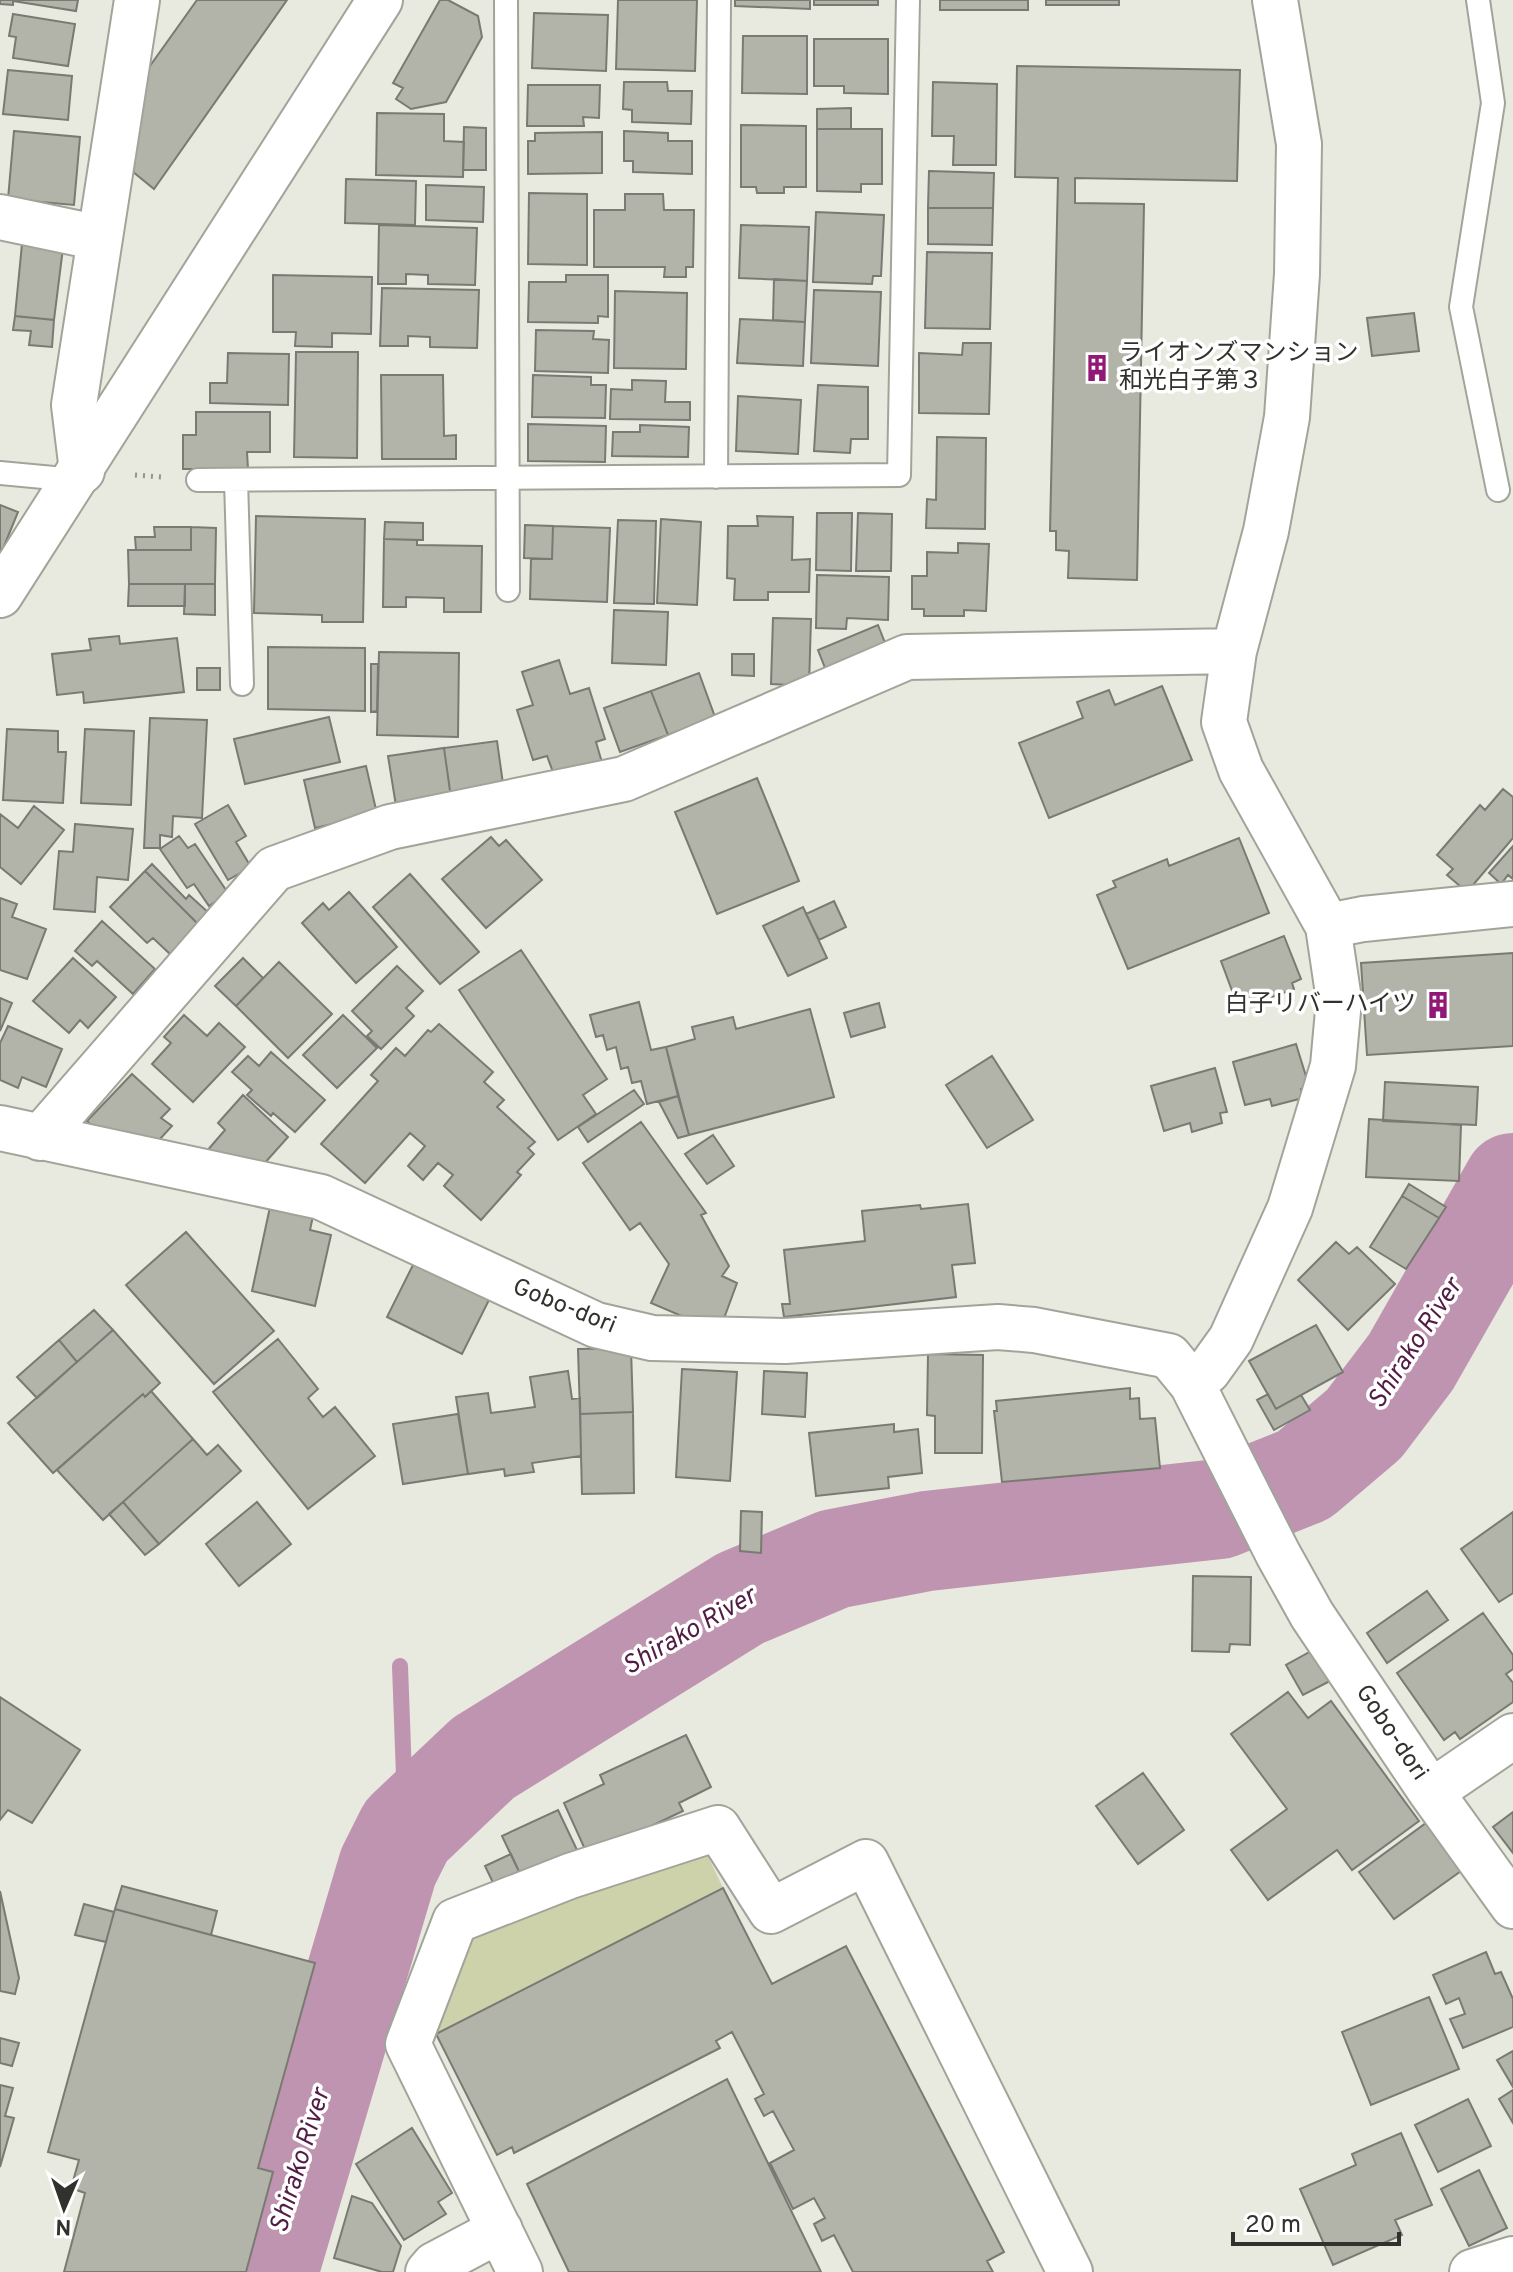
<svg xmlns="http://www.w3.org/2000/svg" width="1513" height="2272" font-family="Overpass,'Noto Sans JP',sans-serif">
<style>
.green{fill:#ced2ab}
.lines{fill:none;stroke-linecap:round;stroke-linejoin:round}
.stream{stroke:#bf94b0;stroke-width:16}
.river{stroke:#bf94b0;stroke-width:100}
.building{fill:#b2b4aa;stroke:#797a71;stroke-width:2}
.service-casing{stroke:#a2a49a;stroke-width:26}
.minor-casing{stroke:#a2a49a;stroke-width:48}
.tertiary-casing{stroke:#a2a49a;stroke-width:48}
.path{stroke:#93948c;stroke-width:5;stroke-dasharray:2 6;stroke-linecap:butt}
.service{stroke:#fff;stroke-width:22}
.minor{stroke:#fff;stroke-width:44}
.tertiary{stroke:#fff;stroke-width:44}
.labels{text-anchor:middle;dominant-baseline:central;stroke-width:7;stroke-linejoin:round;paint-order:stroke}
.poi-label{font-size:24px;fill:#31312d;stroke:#fff;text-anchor:start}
.street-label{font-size:24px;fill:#31312d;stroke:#fff}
.water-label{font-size:26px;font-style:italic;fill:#521d44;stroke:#fff}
</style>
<rect width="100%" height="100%" fill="#e8e9df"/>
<path class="green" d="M708 1856 723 1888 436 2034 475 1931Z"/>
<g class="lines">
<path class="stream" d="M400 1666 406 1831"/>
<path class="river" d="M268 2272 388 1867 406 1831 483 1758 741 1598 834 1559 927 1541 1219 1509 1304 1475 1364 1424 1411 1362 1513 1183"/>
</g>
<path class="building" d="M0 0H78L76 11 13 1V5L0 4Z
M197 0H287L154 189 121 162 135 87Z
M440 0H448L478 16 482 37 446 102 411 109 396 99 403 88 393 83Z
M618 0H697L695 71 616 69Z
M735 0H810V9L735 6Z
M814 0H878V5H814Z
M940 0H1028V10H940Z
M1046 0H1119V5H1046Z
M534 13 608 15 606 71 532 68Z
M13 14 75 24 68 66 13 58 16 37 9 36Z
M743 36H807V94L742 93Z
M814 39H888V94L844 93V86H814Z
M1017 66 1240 70 1237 181 1075 178V203L1144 204 1137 580 1068 578 1069 551 1056 550V531H1050L1058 178 1015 177Z
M8 70 72 76 68 120 3 114Z
M624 82H667L668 91H692L691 124 632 122V110L623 109Z
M933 82 997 84 996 165H953L954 136H932Z
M528 85H600L599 118 583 117 584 126H527Z
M851 108V129H817V109Z
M377 113 444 114V141L464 142 463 177 376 175Z
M741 125 806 126V187H784V193H757L756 187H741Z
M464 127 486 128V170H463Z
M817 129H882V184H861V192L817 191Z
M14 131 80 137 74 205 8 199Z
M624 131 668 133V141H692V174L633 172V161H624Z
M602 132V173L528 174V141H535V133Z
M929 171 994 173 993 208H928Z
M346 179 416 181 415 225 345 223Z
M426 185 484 187 483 222 426 220Z
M529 193 587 194V265L528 264Z
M625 194H663L664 210H694L693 267H686V277H664L665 267H594V210H625Z
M928 208H993L992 245 928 244Z
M816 212 884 215 881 276H873L872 284 813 282Z
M379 225 477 228 475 285 428 284V275L406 274V284H378Z
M741 225 809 227 807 281 739 278Z
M22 244 63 248 54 320 15 316Z
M927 252 992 253 990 329 925 328Z
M273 275 372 277 371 334 332 333V347L295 346 296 332H273Z
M566 275H608V317L598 316V323L528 322 529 282H566Z
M774 279 807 281 805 322 773 320Z
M382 288 479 290 477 348 430 347V337L408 336V346H380Z
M814 290 881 292 878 366 811 363Z
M615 291 687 293 686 369 614 368Z
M1414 313 1419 351 1372 356 1367 318Z
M15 316 54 320 52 347 29 345 31 331 13 330Z
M740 319 805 322 803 366 737 363Z
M536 330 594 331 593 339 609 340 608 373 535 371Z
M963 343H991L989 414 919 413V353L962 355Z
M296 352H358L357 458 294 457Z
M228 353 289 354 288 405 210 403V383H227Z
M381 375H443L444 436 456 435V459H382Z
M533 375 591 377V385H606L605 418 532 417Z
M632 380 666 381 665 402H690V420L610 419 611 389 632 390Z
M818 385 868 387V439H851L850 453 814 451Z
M738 396 801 400 798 454 736 451Z
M196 412H270V452H247L248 469H183V435H196Z
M528 424 606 426 605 462 528 461Z
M640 425 689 427 688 457 612 456 613 432H640Z
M937 437 986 438 985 529 926 528 927 499 936 500Z
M0 505 18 512 0 556Z
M817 513H852L851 571 816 570Z
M858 513 892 514 891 571H856Z
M256 516 365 519 363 622H322V615L254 613Z
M757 516 793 517 792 560 810 559 809 592H768V600H734L735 579 727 578 728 526H758Z
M661 519 701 522 697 605 657 603Z
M618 520 656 521 654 604 614 603Z
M385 522 423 523V540L384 539Z
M525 525 553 526 552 559 524 558Z
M553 526 610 528 607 602 530 599 531 559H552Z
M154 527H191V550H136L135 537H155Z
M191 527 216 528 215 584H129L128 550H191Z
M384 539 417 540V545L482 546 481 612H444V598L406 597V607H383Z
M958 543 989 544 986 611 964 610V616H924V609H912V576H927V552L958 553Z
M817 575 889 577 888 620 847 618 846 629 816 628Z
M129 584H185V606H128Z
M185 584H215V615L184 614Z
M614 610 668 612 666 665 612 663Z
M773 618 811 619 809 686 771 684Z
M878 625 889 653 829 678 818 650Z
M119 636 120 644 177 638 184 692 84 703 83 692 57 695 52 654 91 650 89 639Z
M268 647 365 648V711L268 709Z
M379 652 459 653 458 737 377 735Z
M732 654H754V676L732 675Z
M559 660 570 694 589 688 605 739 596 742 603 766 556 780 547 756 533 760 517 710 533 705 522 672Z
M371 664H378L377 711 371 712Z
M197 668H220V690H197Z
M699 673 715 717 668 735 651 691Z
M1162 686 1192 760 1049 818 1019 743 1083 718 1077 702 1109 690 1115 705Z
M651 691 668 735 620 752 604 708Z
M329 717 340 762 245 784 234 739Z
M150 718 207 720 202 818 173 816 172 837 160 835V848H144Z
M7 729 58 731V752H66L63 803 3 800Z
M85 729 134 731 131 805 81 803Z
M497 741 504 791 451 798 444 748Z
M444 748 451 798 396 806 388 756Z
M366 766 377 814 315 828 304 780Z
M757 778 799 881 717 914 675 812Z
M1503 789 1513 797V838L1467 892 1447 875 1453 869 1437 855 1480 805 1485 810Z
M228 805 246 836 236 842 251 867 228 880 195 824Z
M34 806 64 830 21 884 0 867V814L18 828Z
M75 824 133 829 128 880 97 877 95 912 54 909 59 851 73 852Z
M179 836 188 848 195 844 228 893 209 906 194 884 187 888 160 849Z
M491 837 499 846 506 840 542 880 486 928 442 879Z
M1239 838 1269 913 1128 969 1097 895 1116 887 1113 881 1167 859 1169 866Z
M1513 846V879L1508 875 1501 884 1489 873Z
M152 864 186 899 189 895 210 914 199 925 145 871Z
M145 871 199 925 170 954 153 938 147 943 110 907Z
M410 874 479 952 440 984 373 907Z
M349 892 397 947 356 983 302 923 323 903 329 910Z
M0 898 17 904 12 917 46 929 27 979 0 970Z
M834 901 846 927 819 940 806 914Z
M803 907 827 958 788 976 763 926Z
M102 921 155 969 133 994 97 961 92 966 75 951Z
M1284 936 1301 979 1292 983 1294 989 1261 1001 1259 996 1237 1004 1221 961Z
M521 950 607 1079 583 1095 596 1114 558 1140 459 990Z
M1513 953V1046L1367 1055 1361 963Z
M73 958 116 997 88 1028 80 1020 69 1033 33 1001Z
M243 958 263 978 236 1006 215 986Z
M279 962 332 1014 288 1058 236 1006Z
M397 966 423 991 406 1008 414 1016 381 1049 367 1036 372 1031 352 1011Z
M0 998 12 1003 0 1031Z
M639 1002 651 1050 666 1047 678 1096 647 1104 641 1081 632 1083 628 1067 621 1069 616 1047 607 1050 603 1035 596 1037 590 1015Z
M879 1003 885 1027 851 1037 844 1013Z
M810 1009 834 1097 689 1135 666 1047 695 1039 692 1027 733 1017 736 1029Z
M184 1015 207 1036 219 1023 245 1047 193 1102 152 1064 171 1043 164 1037Z
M343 1015 377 1048 337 1088 303 1055Z
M439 1024 493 1072 484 1082 504 1100 497 1107 535 1142 528 1148 534 1154 517 1172 521 1175 481 1220 444 1186 453 1175 438 1163 423 1180 408 1166 425 1146 410 1133 365 1183 321 1144 378 1081 371 1075 396 1048 405 1056 428 1030 431 1032Z
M8 1026 62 1049 46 1087 22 1077 18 1088 0 1080V1043Z
M1296 1044 1309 1086 1301 1089 1303 1098 1272 1106 1270 1099 1245 1105 1233 1062Z
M271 1052 325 1100 295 1132 273 1113 271 1116 247 1095 252 1090 232 1072 248 1056 259 1066Z
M992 1056 1033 1120 987 1148 946 1085Z
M1215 1068 1227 1112 1220 1113 1222 1123 1192 1132 1190 1123 1164 1131 1151 1086Z
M132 1074 170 1109 161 1118 172 1126 148 1152 126 1132 113 1146 87 1121Z
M1385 1082 1478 1087 1476 1125 1383 1121Z
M634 1090 644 1104 588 1142 578 1127Z
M243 1095 288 1137 254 1175 206 1152 225 1130 218 1123Z
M678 1096 689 1135 678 1138 659 1102Z
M1369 1119 1461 1125 1459 1181 1366 1177Z
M641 1122 706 1213 701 1215 729 1266 722 1276 737 1283 719 1332 651 1303 669 1264 640 1223 630 1230 583 1163Z
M713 1135 734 1166 707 1184 685 1154Z
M1409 1184 1446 1207 1439 1218 1402 1196Z
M1402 1196 1439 1218 1406 1269 1370 1247Z
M968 1204 975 1263 952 1265 956 1297 784 1317 782 1304H790L784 1250 865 1241 862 1211 920 1205 921 1209Z
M270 1207 313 1216 310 1230 331 1235 315 1306 252 1291Z
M186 1232 274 1331 214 1384 126 1285Z
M1336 1242 1349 1254 1357 1247 1395 1284 1348 1330 1298 1280Z
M414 1263 489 1300 462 1354 387 1317Z
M94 1310 113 1330 77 1362 59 1340Z
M1316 1325 1343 1372 1276 1409 1249 1361Z
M113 1330 160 1383 145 1397 143 1394 53 1473 8 1423Z
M278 1339 318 1389 308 1398 323 1417 335 1407 375 1456 308 1509 213 1392Z
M59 1340 77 1362 37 1398 17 1377Z
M631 1348 633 1412 580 1414 578 1349Z
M928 1354 983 1355 982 1453H935V1416L927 1415Z
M682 1369 737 1372 730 1481 676 1477Z
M568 1371 572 1399 580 1398 581 1456 532 1463 534 1472 505 1476 504 1469 468 1474 456 1397 488 1393 491 1413 535 1407 530 1377Z
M764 1371 807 1373 805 1417 762 1414Z
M1130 1388V1399L1139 1398 1140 1419 1155 1418 1160 1468 1002 1482 994 1411H997L996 1401Z
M151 1391 193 1439 103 1520 57 1470 143 1394 145 1397Z
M1268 1394 1276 1409 1301 1395 1310 1410 1274 1430 1257 1400Z
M633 1412 634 1493 582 1494 580 1414Z
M458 1414 468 1474 403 1484 393 1424Z
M894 1424V1432L918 1429 922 1473 888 1477 889 1488 816 1496 809 1433Z
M193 1439 207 1455 218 1445 241 1471 159 1544 123 1502Z
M123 1502 159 1544 145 1555 109 1514Z
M257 1502 291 1544 239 1586 206 1544Z
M741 1511 762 1512 761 1553 740 1551Z
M1513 1512V1593L1499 1602 1461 1549Z
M1193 1576 1251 1577 1250 1645 1230 1644 1229 1652 1192 1651Z
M1427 1591 1448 1620 1387 1663 1367 1633Z
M1483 1613 1513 1655V1669L1506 1674 1513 1683V1702L1460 1739 1455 1732 1444 1740 1397 1673Z
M1313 1650 1330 1681 1303 1695 1286 1665Z
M1288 1692 1308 1718 1331 1701 1419 1821 1352 1870 1337 1850 1268 1900 1231 1850 1287 1809 1231 1734Z
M0 1697 80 1750 32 1823 8 1810 0 1820Z
M686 1735 711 1787 679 1803 683 1811 588 1856 564 1803 604 1784 600 1775Z
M1143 1773 1184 1830 1138 1864 1096 1806Z
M558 1810 578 1852 522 1878 502 1836Z
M1513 1812V1853L1493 1827Z
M1426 1823 1461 1871 1394 1919 1359 1872Z
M511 1854 522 1878 497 1891 485 1866Z
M122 1886 217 1911 211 1935 115 1909Z
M723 1888 772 1984 846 1946 1004 2252 987 2261 993 2272H853L834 2235 822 2241 814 2224 825 2218 814 2198 793 2209 770 2163 794 2150 773 2111 764 2116 755 2099 764 2094 732 2032 716 2041 720 2048 514 2153 512 2147 497 2155 436 2034Z
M0 1891 19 1978 15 1994 0 1991Z
M84 1904 114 1912 106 1942 75 1935Z
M115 1909 315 1963 258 2168 273 2172 246 2272H64L85 2193 71 2188 79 2160 48 2152Z
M1486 1952 1495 1974 1501 1972 1513 1999V2027L1463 2048 1450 2019 1465 2014 1459 1998 1446 2004 1433 1975Z
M1429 1997 1459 2069 1371 2105 1342 2032Z
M0 2038 19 2043 12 2066 0 2063Z
M1513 2051V2087L1497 2060Z
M727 2079 821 2272H569L527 2184Z
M0 2085 13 2088 5 2116 14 2118 0 2167Z
M1513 2090V2123L1499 2099Z
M1468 2099 1491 2146 1438 2172 1415 2125Z
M412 2128 452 2193 438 2202 446 2214 404 2240 356 2164Z
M1401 2133 1432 2205 1395 2220 1402 2235 1333 2265 1300 2189 1356 2165 1352 2154Z
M1479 2170 1507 2228 1469 2246 1441 2189Z
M352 2196 372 2203 401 2246 393 2272H382L334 2258Z"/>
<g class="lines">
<g class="service-casing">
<path id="service" d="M506 0 508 590
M1478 0 1493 103 1461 307 1498 490
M0 473 75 480
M716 477 719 0
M198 480 899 475 908 0
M236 480 242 684"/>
</g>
<g class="minor-casing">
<path id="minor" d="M0 217 100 238
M82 471 74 405 137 0
M1328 926 1363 919 1513 904
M0 1128 321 1197 596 1325 652 1338 785 1341 998 1327 1034 1330 1169 1356 1192 1384 1278 1554 1312 1615 1431 1792 1513 1906
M40 1138 274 869 390 827 624 779 907 657 1234 651
M1192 1384 1208 1371 1231 1339 1290 1208 1333 1066 1339 1000 1328 926 1241 770 1224 722 1234 651 1266 531 1287 417 1297 274 1299 144 1275 0
M1431 1792 1513 1736
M428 2272 434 2265 500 2230
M520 2272 408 2044 455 1921 570 1876 718 1828 771 1911 866 1862 1070 2272
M1472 2272 1513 2259"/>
</g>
<g class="tertiary-casing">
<path id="tertiary" d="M0 595 380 0"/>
</g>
<path class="path" d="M135 475 161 477"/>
<use href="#service" class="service"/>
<use href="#minor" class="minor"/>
<use href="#tertiary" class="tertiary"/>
</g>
<defs>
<g id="building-bare" transform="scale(2.16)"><path d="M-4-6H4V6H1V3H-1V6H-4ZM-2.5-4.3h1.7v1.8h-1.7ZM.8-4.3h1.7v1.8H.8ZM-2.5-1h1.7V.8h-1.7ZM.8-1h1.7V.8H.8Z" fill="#911876" stroke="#fff" stroke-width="2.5" paint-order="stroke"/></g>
</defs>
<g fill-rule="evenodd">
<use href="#building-bare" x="1097" y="368"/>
<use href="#building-bare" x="1438" y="1005"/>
</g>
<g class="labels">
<g class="poi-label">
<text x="1119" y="354">ライオンズマンション<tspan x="1119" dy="28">和光白子第３</tspan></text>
<text x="1416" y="1005" text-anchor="end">白子リバーハイツ</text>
</g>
<g class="street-label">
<text transform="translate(564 1307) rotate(22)">Gobo-dori</text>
<text transform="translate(1391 1733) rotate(56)">Gobo-dori</text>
</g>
<g class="water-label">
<text transform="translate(1416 1344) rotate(-57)">Shirako River</text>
<text transform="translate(690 1632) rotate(-30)">Shirako River</text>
<text transform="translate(301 2161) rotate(-73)">Shirako River</text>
</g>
</g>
<g transform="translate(64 2208) rotate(182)" stroke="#ffffff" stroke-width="6" paint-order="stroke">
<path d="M0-6L14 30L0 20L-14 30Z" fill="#31312d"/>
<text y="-12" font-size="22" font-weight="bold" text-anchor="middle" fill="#31312d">N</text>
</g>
<path d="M1233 2232v12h166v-12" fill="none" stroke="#31312d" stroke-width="4"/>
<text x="1245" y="2232" font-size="24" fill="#31312d" stroke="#ffffff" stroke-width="6" paint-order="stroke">20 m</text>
</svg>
